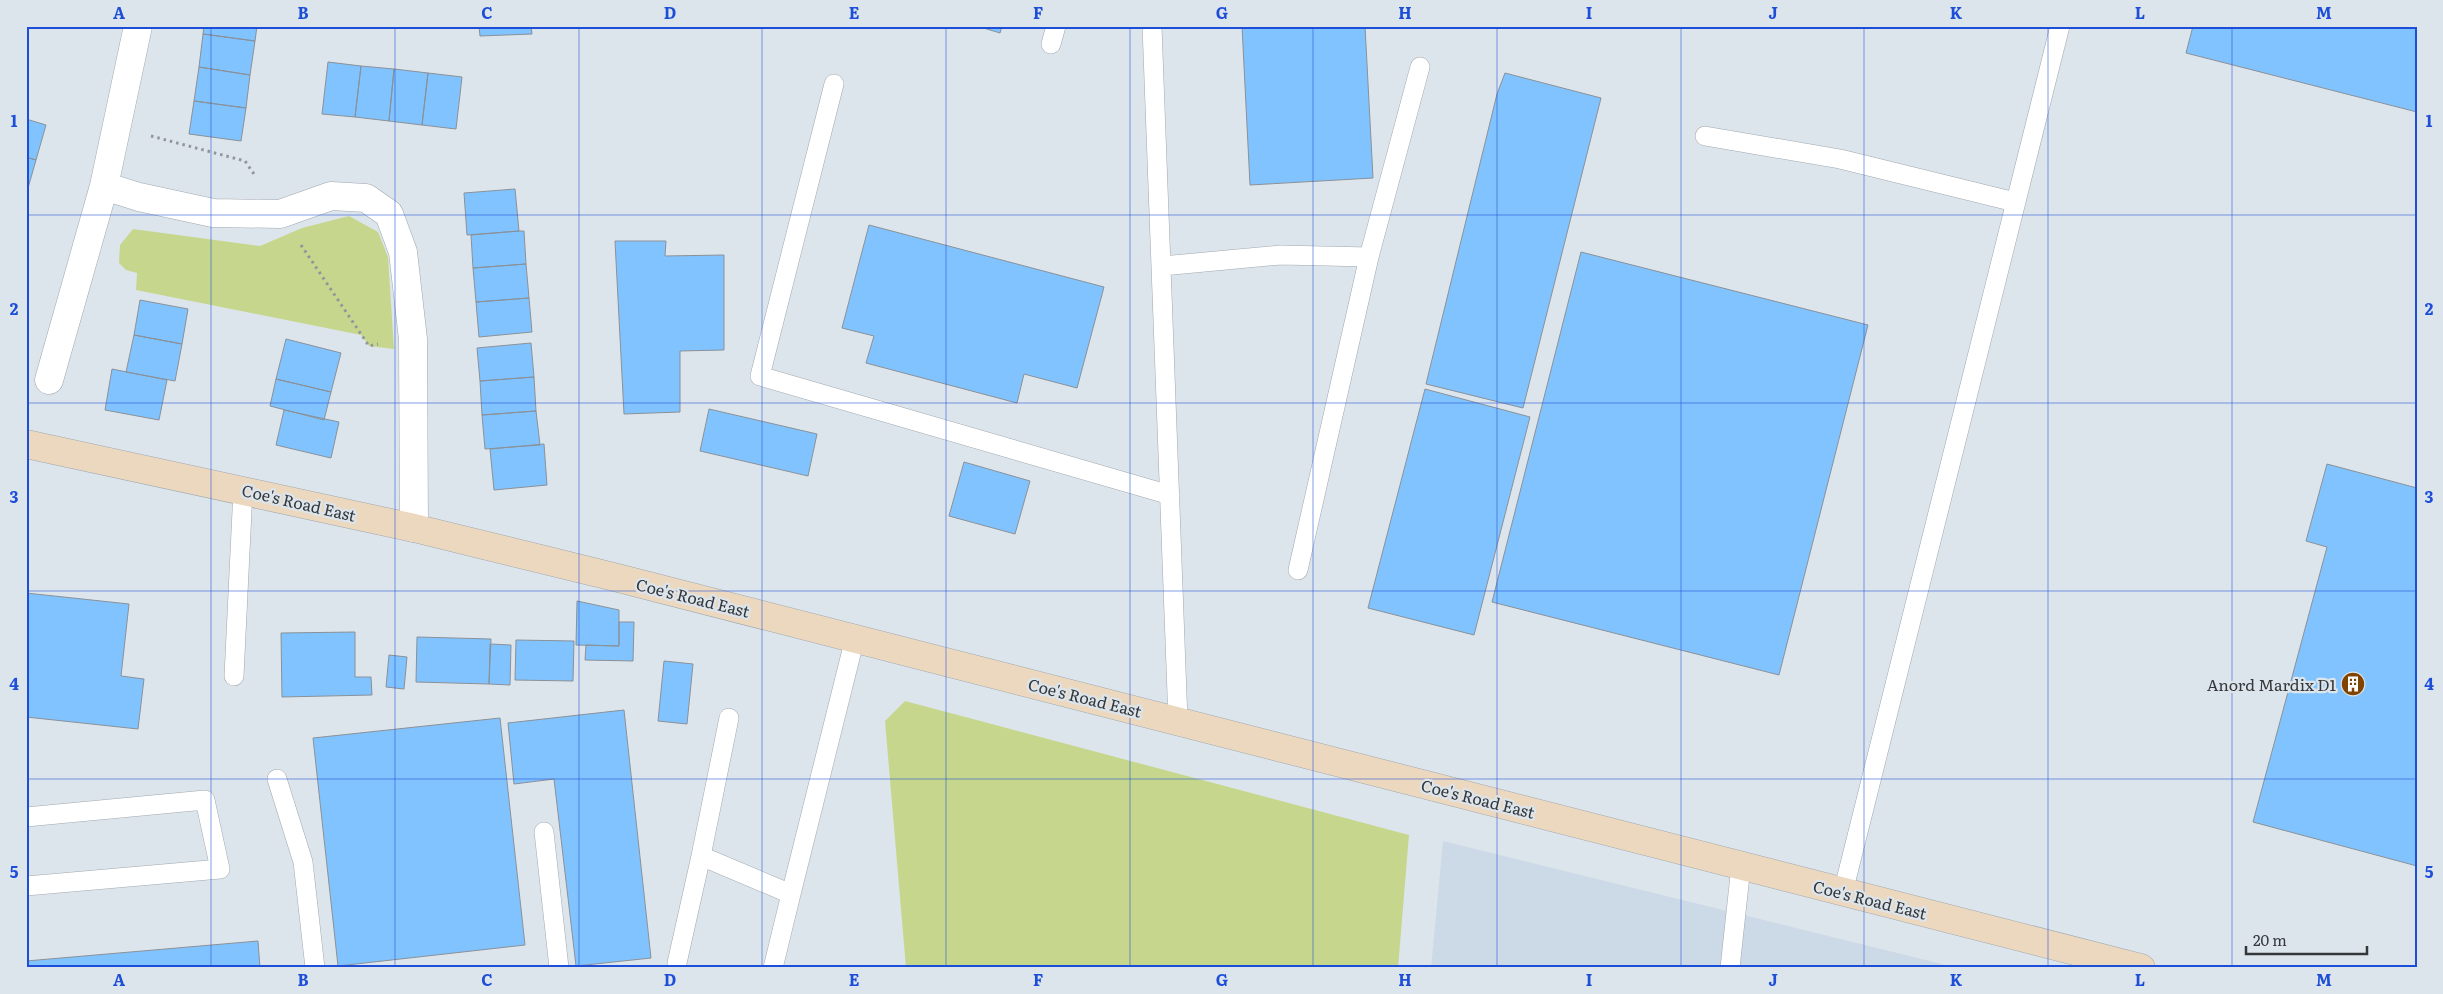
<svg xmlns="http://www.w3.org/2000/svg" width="2443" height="994" font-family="Literata,serif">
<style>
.built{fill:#ccd9e6}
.green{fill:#c6d78d}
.building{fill:#81c3ff;stroke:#8a9198}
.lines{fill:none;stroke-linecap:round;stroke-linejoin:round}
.lane-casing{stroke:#a0a8af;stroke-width:20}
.street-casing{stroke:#a0a8af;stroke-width:29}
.secondary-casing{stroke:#a0a8af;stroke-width:29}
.path{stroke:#90969b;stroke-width:3;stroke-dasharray:2.5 4;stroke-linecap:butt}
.lane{stroke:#fff;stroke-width:19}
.street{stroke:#fff;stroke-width:28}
.secondary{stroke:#ebd8bf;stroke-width:28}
.grid{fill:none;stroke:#1d4ed8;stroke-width:1;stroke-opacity:0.55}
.labels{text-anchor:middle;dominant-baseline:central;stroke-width:4.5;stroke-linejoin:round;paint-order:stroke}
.street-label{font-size:16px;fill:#35383b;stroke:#dde5ec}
.poi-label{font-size:16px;fill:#35383b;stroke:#dde5ec;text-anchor:end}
.neatline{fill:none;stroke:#1d4ed8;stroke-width:2}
.grid-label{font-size:16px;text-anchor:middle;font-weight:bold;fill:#1d4ed8}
</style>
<rect width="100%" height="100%" fill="#dde5ec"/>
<path class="built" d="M1443 841 1958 968H1431Z"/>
<path class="green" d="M349 216 378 232 388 257 394 349 369 346 361 335 136 290 137 273 126 270 119 263 120 245 133 229 260 246 302 228Z
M905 701 1409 835 1398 968H906L885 721Z"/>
<path class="building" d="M204 26H257L255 41 203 34Z
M479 26H531L532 34 480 36Z
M977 26H1002L1000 33Z
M1242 26H1365L1373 178 1250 185Z
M2193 26H2417V112L2186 53Z
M203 34 255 41 250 75 199 67Z
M328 62 361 66 355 117 322 114Z
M361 66 394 69 389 121 355 117Z
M199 67 250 75 246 108 194 101Z
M394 69 428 73 422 125 389 121Z
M428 73 462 77 456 129 422 125Z
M1505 73 1601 98 1523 408 1426 384 1497 94Z
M194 101 246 108 241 141 189 134Z
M26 119 46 125 36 160 26 157Z
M26 157 36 160 26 195Z
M515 189 519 231 467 235 464 193Z
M869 225 1104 287 1077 388 1024 374 1017 403 866 363 874 336 842 328Z
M519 231H524L526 264 473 268 471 235Z
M615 241H666L665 256 724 255V350L680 351V412L624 414Z
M1581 252 1868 325 1779 675 1492 602Z
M526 264 529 298 476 302 473 268Z
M529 298 532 332 479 337 476 302Z
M140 300 188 309 182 344 134 335Z
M134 335 182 344 175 381 126 372Z
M286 339 341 353 331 392 276 379Z
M531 343 534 377 480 381 477 348Z
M112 369 167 380 159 420 105 410Z
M534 377 536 411 482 415 480 381Z
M276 379 331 392 324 420 270 406Z
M1425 389 1530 417 1474 635 1368 608Z
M709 409 817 434 808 476 700 451Z
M284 410 339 422 331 458 276 445Z
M536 411 540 445 485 449 482 415Z
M544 444 547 485 494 490 490 449Z
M964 462 1030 481 1015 534 949 516Z
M2327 464 2417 488V866L2253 822 2327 547 2306 541Z
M26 593 129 604 121 676 144 679 138 729 26 717Z
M577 601 619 610V646L576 645Z
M619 622H634L633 661 585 660 586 645 619 646Z
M355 632V677H371L372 695 282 697 281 633Z
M417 637 491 639 489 684 416 682Z
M516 640 574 641 573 681 515 680Z
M490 644 511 645 510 685 489 684Z
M389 655 407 657 404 689 386 687Z
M664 661 693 664 687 724 658 721Z
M624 710 651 958 576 966 554 779 514 784 508 723Z
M500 718 525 945 338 966 313 738Z
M258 941 260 968H26V961Z"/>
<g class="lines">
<g class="lane-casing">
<path id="lane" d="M1152 26 1178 721
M1051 44 1056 26
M834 84 760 376 1170 495
M1705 136 1840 159 2015 202
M1162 266 1281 255 1369 257
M1298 570 1369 257 1420 67
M234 676 243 490
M277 779 303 862 315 968
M26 817 205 800 220 869 26 886
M544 832 559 968
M701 856 729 718
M1843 892 2060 26
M791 894 855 638
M677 963 701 856 791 894 773 968
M1730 968 1741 866"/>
</g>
<g class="street-casing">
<path id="street" d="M104 186 138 26
M49 380 104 186 139 197 213 213 280 214 331 196 366 198 389 214 403 252 413 339 414 528"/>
</g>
<g class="secondary-casing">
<path id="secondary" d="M26 444 414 528 614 577 2141 968"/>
</g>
<path class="path" d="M151 136 245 161 256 177
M301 245 369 346 378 344"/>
<use href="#lane" class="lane"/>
<use href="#street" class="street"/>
<use href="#secondary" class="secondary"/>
</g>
<path class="grid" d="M211 26V968M395 26V968M579 26V968M762 26V968M946 26V968M1130 26V968M1313 26V968M1497 26V968M1681 26V968M1864 26V968M2048 26V968M2232 26V968M26 215H2417M26 403H2417M26 591H2417M26 779H2417"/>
<defs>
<g id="building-disc" transform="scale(1.25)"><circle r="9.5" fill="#804400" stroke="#dde5ec"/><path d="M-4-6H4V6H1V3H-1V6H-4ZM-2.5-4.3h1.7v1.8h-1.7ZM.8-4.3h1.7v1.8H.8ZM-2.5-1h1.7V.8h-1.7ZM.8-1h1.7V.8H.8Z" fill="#fff"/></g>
</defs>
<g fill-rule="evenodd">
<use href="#building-disc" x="2353" y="684"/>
</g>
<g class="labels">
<g class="street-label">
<text transform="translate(299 502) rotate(13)">Coe's Road East</text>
<text transform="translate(693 597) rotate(14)">Coe's Road East</text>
<text transform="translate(1085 697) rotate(14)">Coe's Road East</text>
<text transform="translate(1478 798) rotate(14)">Coe's Road East</text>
<text transform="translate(1870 899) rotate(14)">Coe's Road East</text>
</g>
<g class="poi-label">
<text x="2336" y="684">Anord Mardix D1</text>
</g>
</g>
<rect width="2443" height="994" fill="none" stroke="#dde5ec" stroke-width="55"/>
<path d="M2246 946v8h121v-8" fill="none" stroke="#35383b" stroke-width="2.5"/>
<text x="2253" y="946" font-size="15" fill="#35383b" stroke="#dde5ec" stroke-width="4" paint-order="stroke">20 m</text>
<rect x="28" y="28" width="2388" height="938" class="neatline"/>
<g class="grid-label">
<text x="119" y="19">A</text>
<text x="303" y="19">B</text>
<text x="487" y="19">C</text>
<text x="670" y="19">D</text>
<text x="854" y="19">E</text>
<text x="1038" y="19">F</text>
<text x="1222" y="19">G</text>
<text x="1405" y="19">H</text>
<text x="1589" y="19">I</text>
<text x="1773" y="19">J</text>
<text x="1956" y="19">K</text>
<text x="2140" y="19">L</text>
<text x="2324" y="19">M</text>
<text x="14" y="127">1</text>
<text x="2429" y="127">1</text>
<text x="14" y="315">2</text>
<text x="2429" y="315">2</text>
<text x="14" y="503">3</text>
<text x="2429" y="503">3</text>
<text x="14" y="690">4</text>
<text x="2429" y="690">4</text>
<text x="14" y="878">5</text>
<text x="2429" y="878">5</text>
<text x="119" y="986">A</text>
<text x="303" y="986">B</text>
<text x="487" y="986">C</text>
<text x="670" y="986">D</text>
<text x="854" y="986">E</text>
<text x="1038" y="986">F</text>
<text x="1222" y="986">G</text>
<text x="1405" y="986">H</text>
<text x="1589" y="986">I</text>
<text x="1773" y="986">J</text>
<text x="1956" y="986">K</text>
<text x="2140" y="986">L</text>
<text x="2324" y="986">M</text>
</g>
</svg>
